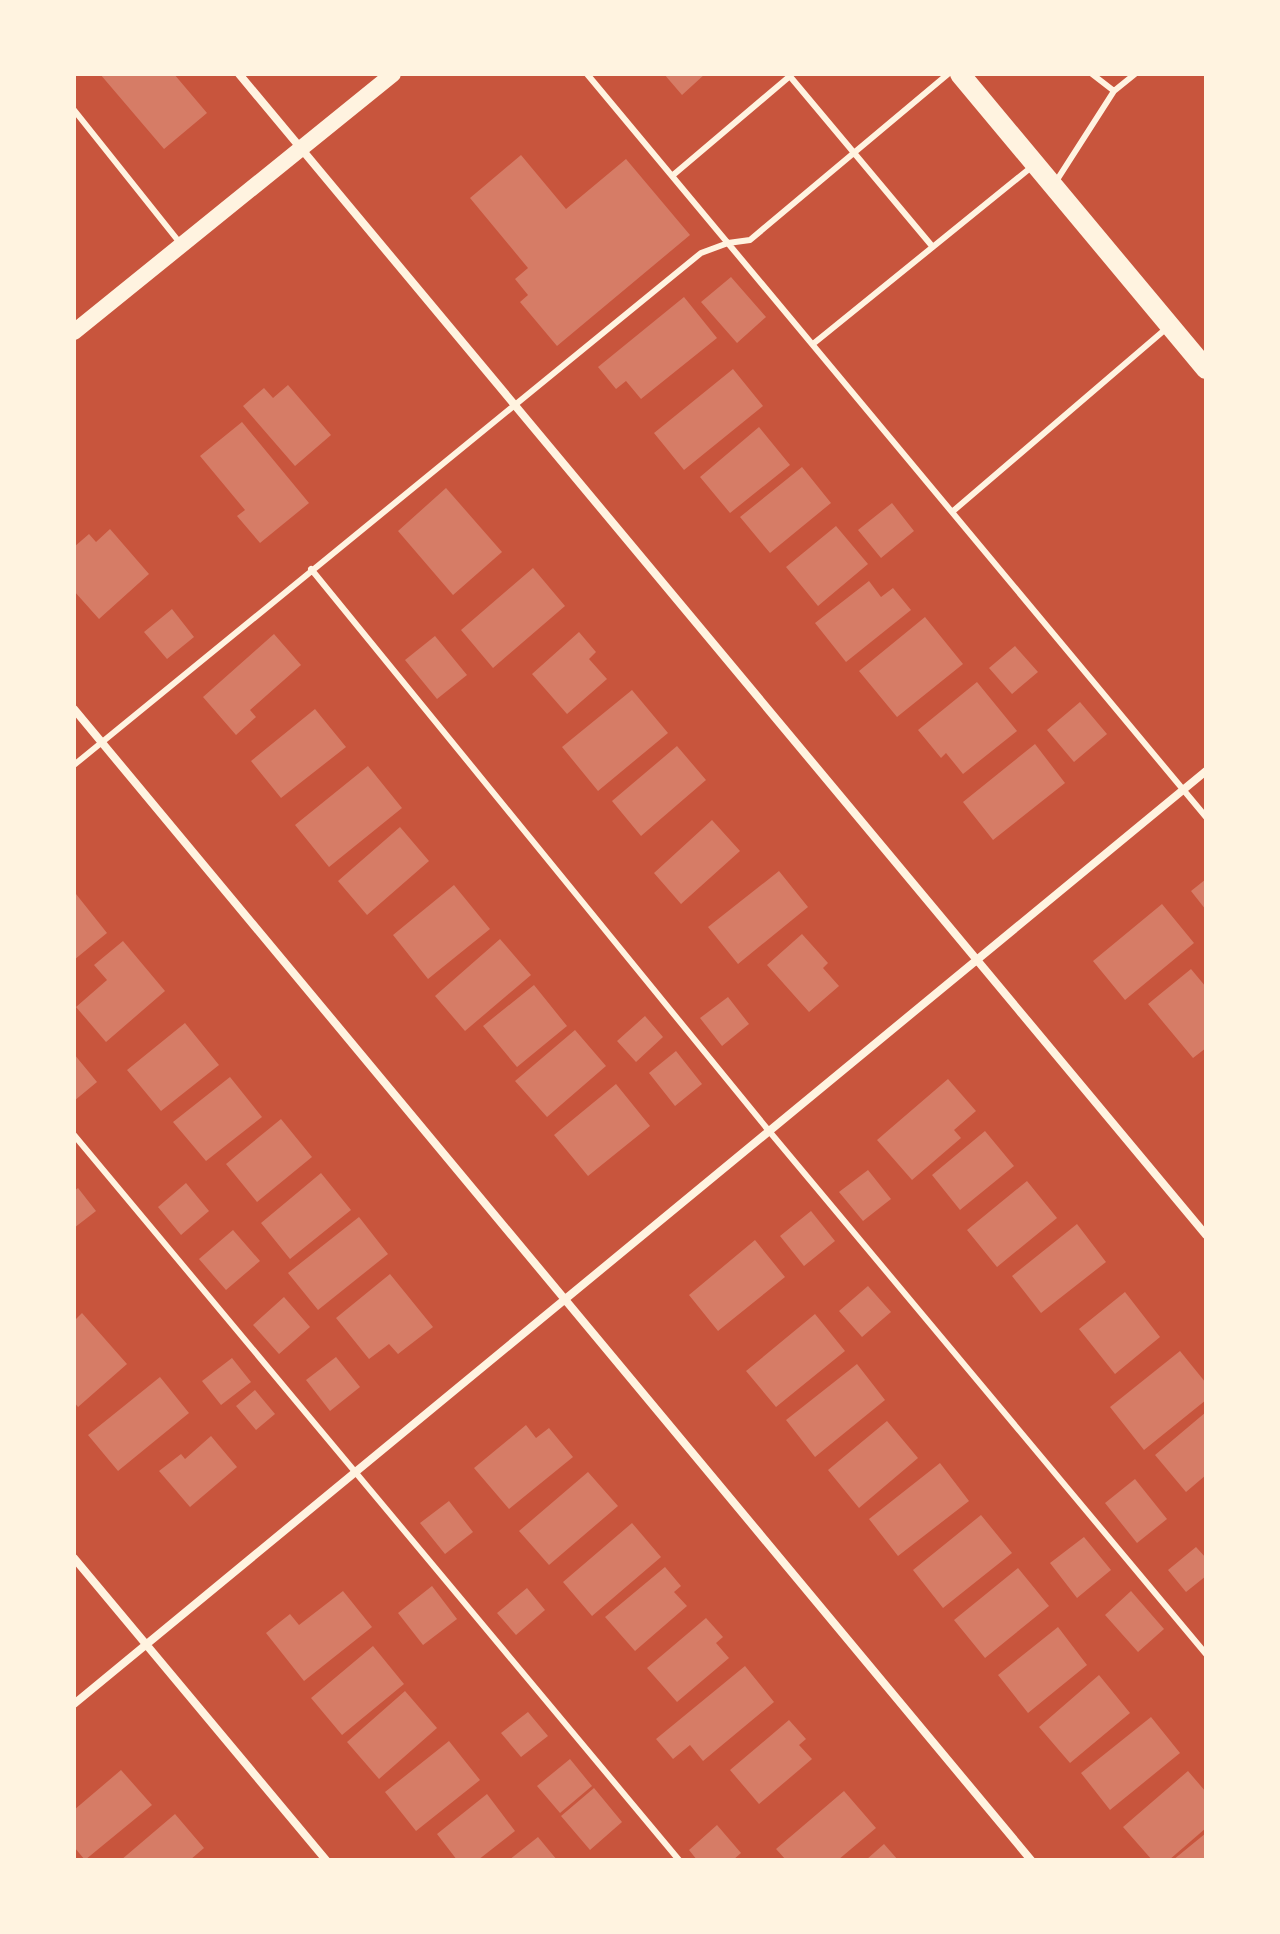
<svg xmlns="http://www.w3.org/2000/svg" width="1280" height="1934" font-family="'Noto Sans',sans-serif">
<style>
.building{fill:#d67c66}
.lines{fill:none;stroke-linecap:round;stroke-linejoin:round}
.service{stroke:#fff3e0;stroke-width:6}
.minor{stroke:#fff3e0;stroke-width:8}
.secondary{stroke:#fff3e0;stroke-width:16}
.primary{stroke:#fff3e0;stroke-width:20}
</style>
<rect width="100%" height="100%" fill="#c8553d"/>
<path class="building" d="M100 74H174L207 113 164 149Z
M664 74H705L682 95Z
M521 155 566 209 626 159 690 235 557 346 520 302 528 295 515 279 528 268 470 198Z
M731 277 766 317 737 343 701 302Z
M684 297 717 338 641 399 626 381 616 389 598 367Z
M733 369 763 406 684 470 654 433Z
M288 385 331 435 295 466 243 406 264 388 273 398Z
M242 422 309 503 260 543 237 516 245 510 200 456Z
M759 427 790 465 730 513 700 477Z
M802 467 831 503 770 553 740 517Z
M446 488 502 552 453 595 398 531Z
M892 503 914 531 881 558 858 530Z
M836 526 868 564 818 606 786 567Z
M110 529 149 574 99 619 74 591V547L89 534 96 542Z
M533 568 565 606 493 668 461 630Z
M869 581 881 597 893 588 911 610 846 662 815 623Z
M172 609 194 637 167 659 144 632Z
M925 617 963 664 897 717 859 671Z
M579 632 596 652 589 659 607 679 567 714 532 674Z
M274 634 301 665 250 710 256 717 236 735 203 697Z
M435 636 467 675 437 699 405 660Z
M1015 646 1038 672 1012 694 989 668Z
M977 682 1017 731 963 774 946 753 941 758 918 730Z
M632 690 668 733 598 791 562 747Z
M1080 702 1107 734 1074 762 1047 730Z
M315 709 346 747 281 798 251 761Z
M1035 744 1065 783 993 840 963 802Z
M677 746 706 780 641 836 612 801Z
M368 766 402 808 329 867 295 825Z
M712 820 740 851 681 904 654 873Z
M400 827 429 861 367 915 338 881Z
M779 871 808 907 738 964 708 927Z
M1206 879V910L1191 891Z
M454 885 490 929 428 979 393 935Z
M76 894 107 933 74 960V895Z
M1162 904 1194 943 1125 1000 1093 961Z
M802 934 828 963 823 968 839 986 809 1012 767 965Z
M500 939 531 975 465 1031 435 996Z
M123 941 165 991 106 1042 76 1007 107 980 94 965Z
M1191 969 1206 987V1048L1193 1058 1148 1004Z
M534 985 567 1026 517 1067 483 1026Z
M728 997 749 1024 722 1046 700 1018Z
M645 1016 663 1037 636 1062 617 1041Z
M185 1023 219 1065 161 1111 127 1070Z
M575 1030 606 1066 547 1117 515 1081Z
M676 1051 702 1084 675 1106 649 1073Z
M74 1054 97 1082 74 1101Z
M230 1077 262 1117 206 1161 173 1122Z
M948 1079 976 1111 954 1130 961 1138 912 1180 877 1140Z
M616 1084 650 1126 588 1176 554 1135Z
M281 1119 312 1157 257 1202 226 1164Z
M985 1131 1014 1166 960 1210 932 1175Z
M868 1170 891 1199 863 1221 839 1192Z
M321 1173 351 1210 290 1259 261 1223Z
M1027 1181 1057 1218 997 1267 967 1230Z
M186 1183 209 1211 181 1235 158 1207Z
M78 1188 96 1211 74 1228V1191Z
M811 1211 835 1241 804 1266 780 1236Z
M359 1217 388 1254 318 1310 288 1273Z
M1077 1224 1106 1262 1041 1313 1012 1276Z
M233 1230 260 1261 226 1290 199 1259Z
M755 1240 785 1277 718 1331 689 1295Z
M390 1274 433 1327 398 1354 389 1344 369 1359 336 1318Z
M868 1286 891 1312 862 1337 839 1311Z
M1125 1292 1160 1337 1115 1374 1079 1329Z
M284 1297 310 1327 279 1354 253 1325Z
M82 1313 127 1364 78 1407 74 1402V1321Z
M815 1314 845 1351 776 1407 746 1371Z
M1180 1351 1206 1383V1400L1144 1450 1110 1407Z
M336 1357 360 1387 330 1411 306 1380Z
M232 1358 251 1382 221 1405 202 1381Z
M857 1364 885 1400 815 1457 786 1420Z
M160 1377 189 1413 118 1471 88 1435Z
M255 1390 275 1414 256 1430 236 1406Z
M1206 1412V1475L1186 1492 1155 1455Z
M887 1421 918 1458 859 1508 828 1470Z
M526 1425 536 1438 549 1428 573 1457 509 1509 474 1468Z
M211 1436 237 1467 190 1507 159 1471 181 1454 185 1459Z
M940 1463 969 1501 898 1556 869 1519Z
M588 1472 618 1506 549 1565 519 1531Z
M1135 1479 1167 1519 1137 1543 1105 1503Z
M449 1501 473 1532 445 1554 420 1523Z
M981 1515 1012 1553 943 1608 913 1570Z
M632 1523 661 1557 592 1616 563 1582Z
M1084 1537 1111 1570 1077 1598 1050 1563Z
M1196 1547 1206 1558V1576L1186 1592 1168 1570Z
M665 1567 681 1586 674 1592 687 1606 635 1651 605 1617Z
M1018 1568 1049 1606 985 1658 954 1620Z
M432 1586 457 1619 423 1645 398 1613Z
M527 1588 545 1610 516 1635 497 1613Z
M343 1591 372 1627 304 1681 266 1633 290 1614 299 1625Z
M1131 1591 1164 1629 1138 1652 1105 1615Z
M706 1618 723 1637 716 1643 729 1658 677 1702 647 1668Z
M1058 1627 1087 1665 1028 1713 998 1675Z
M373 1646 404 1684 342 1735 311 1698Z
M745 1666 774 1702 703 1761 690 1745 673 1759 656 1739Z
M1099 1675 1130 1713 1070 1763 1039 1727Z
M405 1691 437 1728 379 1779 347 1742Z
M528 1712 548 1736 521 1757 501 1733Z
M1151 1717 1180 1753 1110 1810 1081 1773Z
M789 1720 806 1739 799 1745 812 1759 759 1804 730 1770Z
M449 1741 480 1780 416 1831 385 1792Z
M570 1759 592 1786 560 1813 537 1786Z
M121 1770 152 1805 85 1860 74 1847V1810Z
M1188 1771 1206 1792V1828L1169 1860H1152L1123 1827Z
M594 1788 622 1822 590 1850 561 1816Z
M844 1791 876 1828 838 1860H786L776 1849Z
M487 1794 515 1831 478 1860H457L437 1834Z
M175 1814 204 1848 190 1860H121Z
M717 1825 741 1853 733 1860H697L689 1850Z
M1206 1833V1860H1173Z
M538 1837 557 1860H509Z
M884 1844 898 1860H866Z"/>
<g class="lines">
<path class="service" d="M587 74 1206 817
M788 74 932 246
M1092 74 1114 91
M74 110 180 243
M672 176 790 76
M1055 183 1114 91 1135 74
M813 344 1034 165
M952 512 1168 327
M311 569 769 1131 1206 1654
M74 765 701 253 728 243 750 240 948 74
M74 1135 679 1860"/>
<path class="minor" d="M239 74 1206 1235
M74 709 1031 1860
M74 1558 326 1860
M74 1704 1206 771"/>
<path class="secondary" d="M74 332 393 74"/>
<path class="primary" d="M960 74 1206 369"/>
</g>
<rect width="1280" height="1934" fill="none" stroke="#fff3e0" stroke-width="152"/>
</svg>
